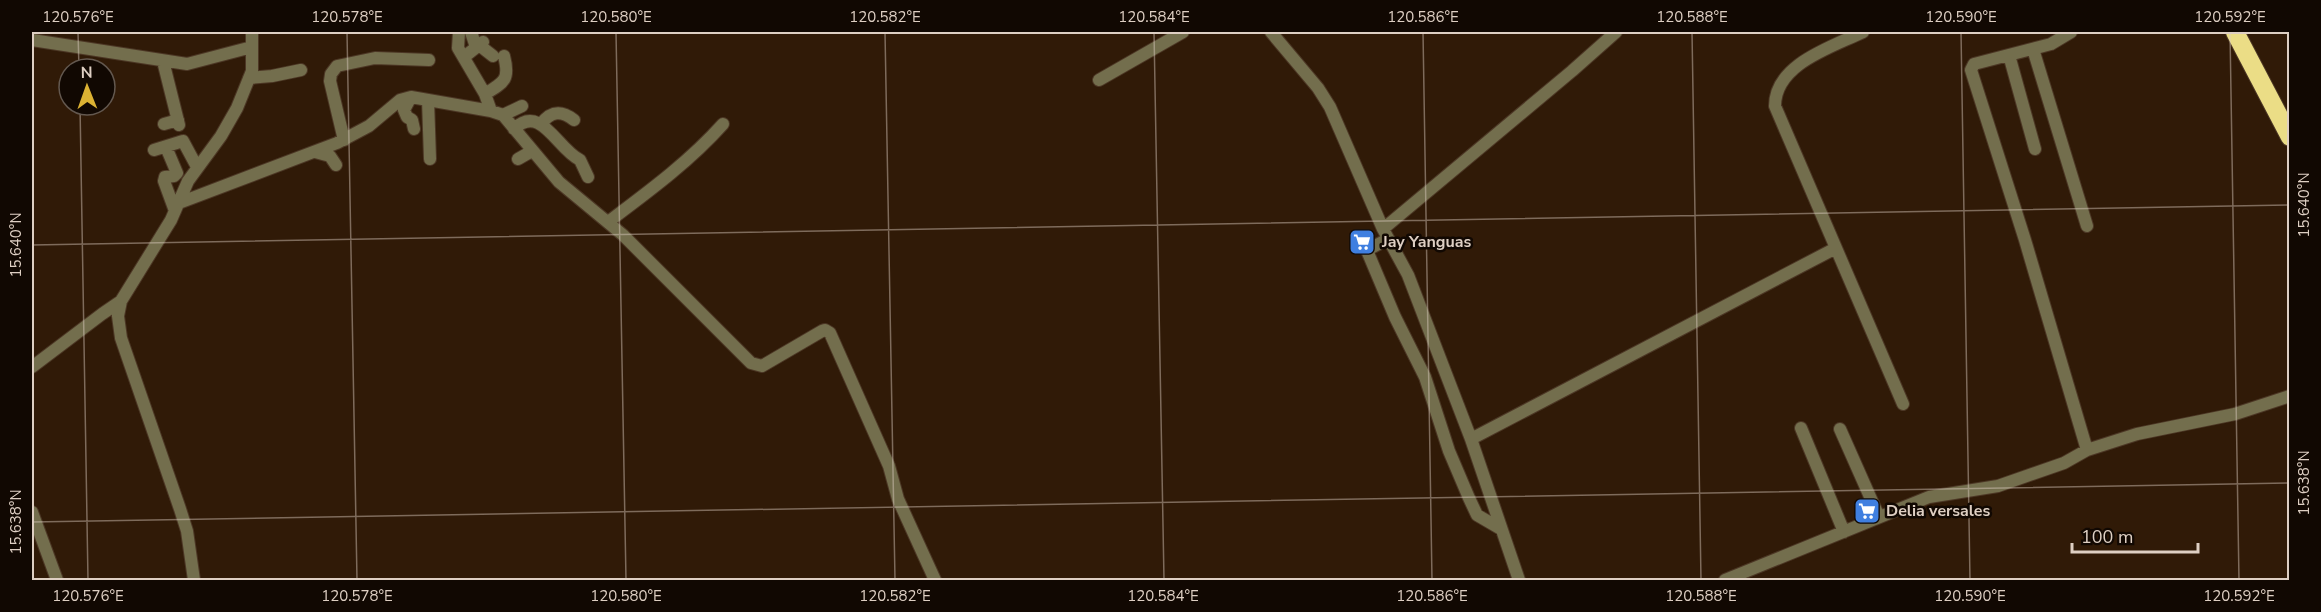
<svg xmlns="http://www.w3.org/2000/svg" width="2321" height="612" font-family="'Nunito Sans',sans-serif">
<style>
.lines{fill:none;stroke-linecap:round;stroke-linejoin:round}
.minor-casing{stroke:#4c3725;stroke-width:14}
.highway-casing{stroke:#4c3725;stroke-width:20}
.minor{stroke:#736e4d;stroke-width:12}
.highway{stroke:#ebdd86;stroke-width:18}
.ticks{fill:none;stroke:#decfc3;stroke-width:1.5;stroke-opacity:0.45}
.labels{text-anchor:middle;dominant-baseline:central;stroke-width:5;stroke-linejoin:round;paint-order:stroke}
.poi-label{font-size:16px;font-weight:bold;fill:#decfc3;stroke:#110802;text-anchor:start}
.neatline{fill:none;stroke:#decfc3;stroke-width:2}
.ticks-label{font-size:15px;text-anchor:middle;fill:#decfc3}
</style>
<rect width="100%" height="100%" fill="#301a07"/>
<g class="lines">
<g class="minor-casing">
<path id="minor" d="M459 32 458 48 485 94 491 111
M471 32 476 47
M1271 32 1318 88 1330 107 1383 229 1408 275 1471 439 1519 580
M1863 32C1832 47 1775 64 1775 106L1903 404
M2071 32 2051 44 1974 64 1971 70 2025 240 2087 450
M32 40 187 64 252 47
M479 45 493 56
M2033 49 2087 226
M2009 55 2035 149
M464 57 483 42
M163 61 179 125
M249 78 272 76 301 70
M1099 80 1183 32
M485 94C505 82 510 79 504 56
M411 97 404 110 407 117 412 120 414 129
M428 100 430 159
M503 115 522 106
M164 124 178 120
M541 124C551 111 561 110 574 120
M514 129C541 103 557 149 580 160L588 177
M344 140 330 81 331 74 337 66 375 58 429 60
M166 147 177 173 174 176 165 177 164 181 175 211
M154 150 183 141 197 167
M315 152 330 156 336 165
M518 159 532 151
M179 203 337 143 369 126 400 100 411 97 491 111 503 115 559 182 623 235 751 363 762 366 822 331 825 330 830 333 889 466 898 499 935 580
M608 222C648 192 689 162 723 124
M1383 229 1572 71 1616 32
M1388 239 1371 248 1368 253 1395 317 1425 377 1449 451 1469 498 1477 515 1501 529
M32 367 102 314 121 301
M1801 428 1844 532
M1840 429 1879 517
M1471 439 1836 248
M32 512 57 580
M194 580 187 531 180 509 121 338 118 316 121 301 171 220 188 181 221 136 237 108 252 71V32
M1725 580 1929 497 1998 486 2064 463 2087 450 2137 434 2235 414 2290 396"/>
</g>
<g class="highway-casing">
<path id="highway" d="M2235 32 2290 137"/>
</g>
<use href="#minor" class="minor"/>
<use href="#highway" class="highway"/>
</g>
<path class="ticks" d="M78 32 79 69M347 32 357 580M616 32 626 580M885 32 895 580M1154 32 1164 580M1423 32 1432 580M1692 32 1701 580M1961 32 1970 580M2230 32 2239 580M80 105 88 580M32 245 2290 205M32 522 2290 483"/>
<defs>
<g id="supermarket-square" transform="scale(1.35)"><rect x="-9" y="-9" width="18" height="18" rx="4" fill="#3f7fe0" stroke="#110802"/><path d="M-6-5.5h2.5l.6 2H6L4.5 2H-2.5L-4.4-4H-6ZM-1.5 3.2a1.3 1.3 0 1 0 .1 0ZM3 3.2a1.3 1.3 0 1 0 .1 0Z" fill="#fff"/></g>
</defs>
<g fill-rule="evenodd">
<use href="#supermarket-square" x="1362" y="242"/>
<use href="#supermarket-square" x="1867" y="511"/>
</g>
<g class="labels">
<g class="poi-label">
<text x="1382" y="242">Jay Yanguas</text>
<text x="1886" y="511">Delia versales</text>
</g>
</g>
<rect width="2321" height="612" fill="none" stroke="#110802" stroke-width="66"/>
<g transform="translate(87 87) rotate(359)"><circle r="28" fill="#110802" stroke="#63584f" stroke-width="1.5"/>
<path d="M0-4.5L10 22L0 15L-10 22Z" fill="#dcb233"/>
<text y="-9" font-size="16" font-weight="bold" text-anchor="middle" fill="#decfc3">N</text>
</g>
<path d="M2072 543v9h126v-9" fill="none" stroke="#decfc3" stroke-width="3"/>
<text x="2081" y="543" font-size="18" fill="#decfc3" stroke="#110802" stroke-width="4.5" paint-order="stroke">100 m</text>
<rect x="33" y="33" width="2255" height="546" class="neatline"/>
<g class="ticks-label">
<text x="78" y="22">120.576°E</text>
<text x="347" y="22">120.578°E</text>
<text x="616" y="22">120.580°E</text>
<text x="885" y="22">120.582°E</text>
<text x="1154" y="22">120.584°E</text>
<text x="1423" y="22">120.586°E</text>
<text x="1692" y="22">120.588°E</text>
<text x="1961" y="22">120.590°E</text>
<text x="2230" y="22">120.592°E</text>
<text transform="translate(2304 205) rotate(-90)" y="5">15.640°N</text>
<text transform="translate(16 245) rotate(-90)" y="5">15.640°N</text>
<text transform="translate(2304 483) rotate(-90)" y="5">15.638°N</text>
<text transform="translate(16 522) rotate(-90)" y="5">15.638°N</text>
<text x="88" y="601">120.576°E</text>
<text x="357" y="601">120.578°E</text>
<text x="626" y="601">120.580°E</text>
<text x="895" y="601">120.582°E</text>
<text x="1163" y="601">120.584°E</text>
<text x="1432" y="601">120.586°E</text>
<text x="1701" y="601">120.588°E</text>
<text x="1970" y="601">120.590°E</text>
<text x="2239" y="601">120.592°E</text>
</g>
</svg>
